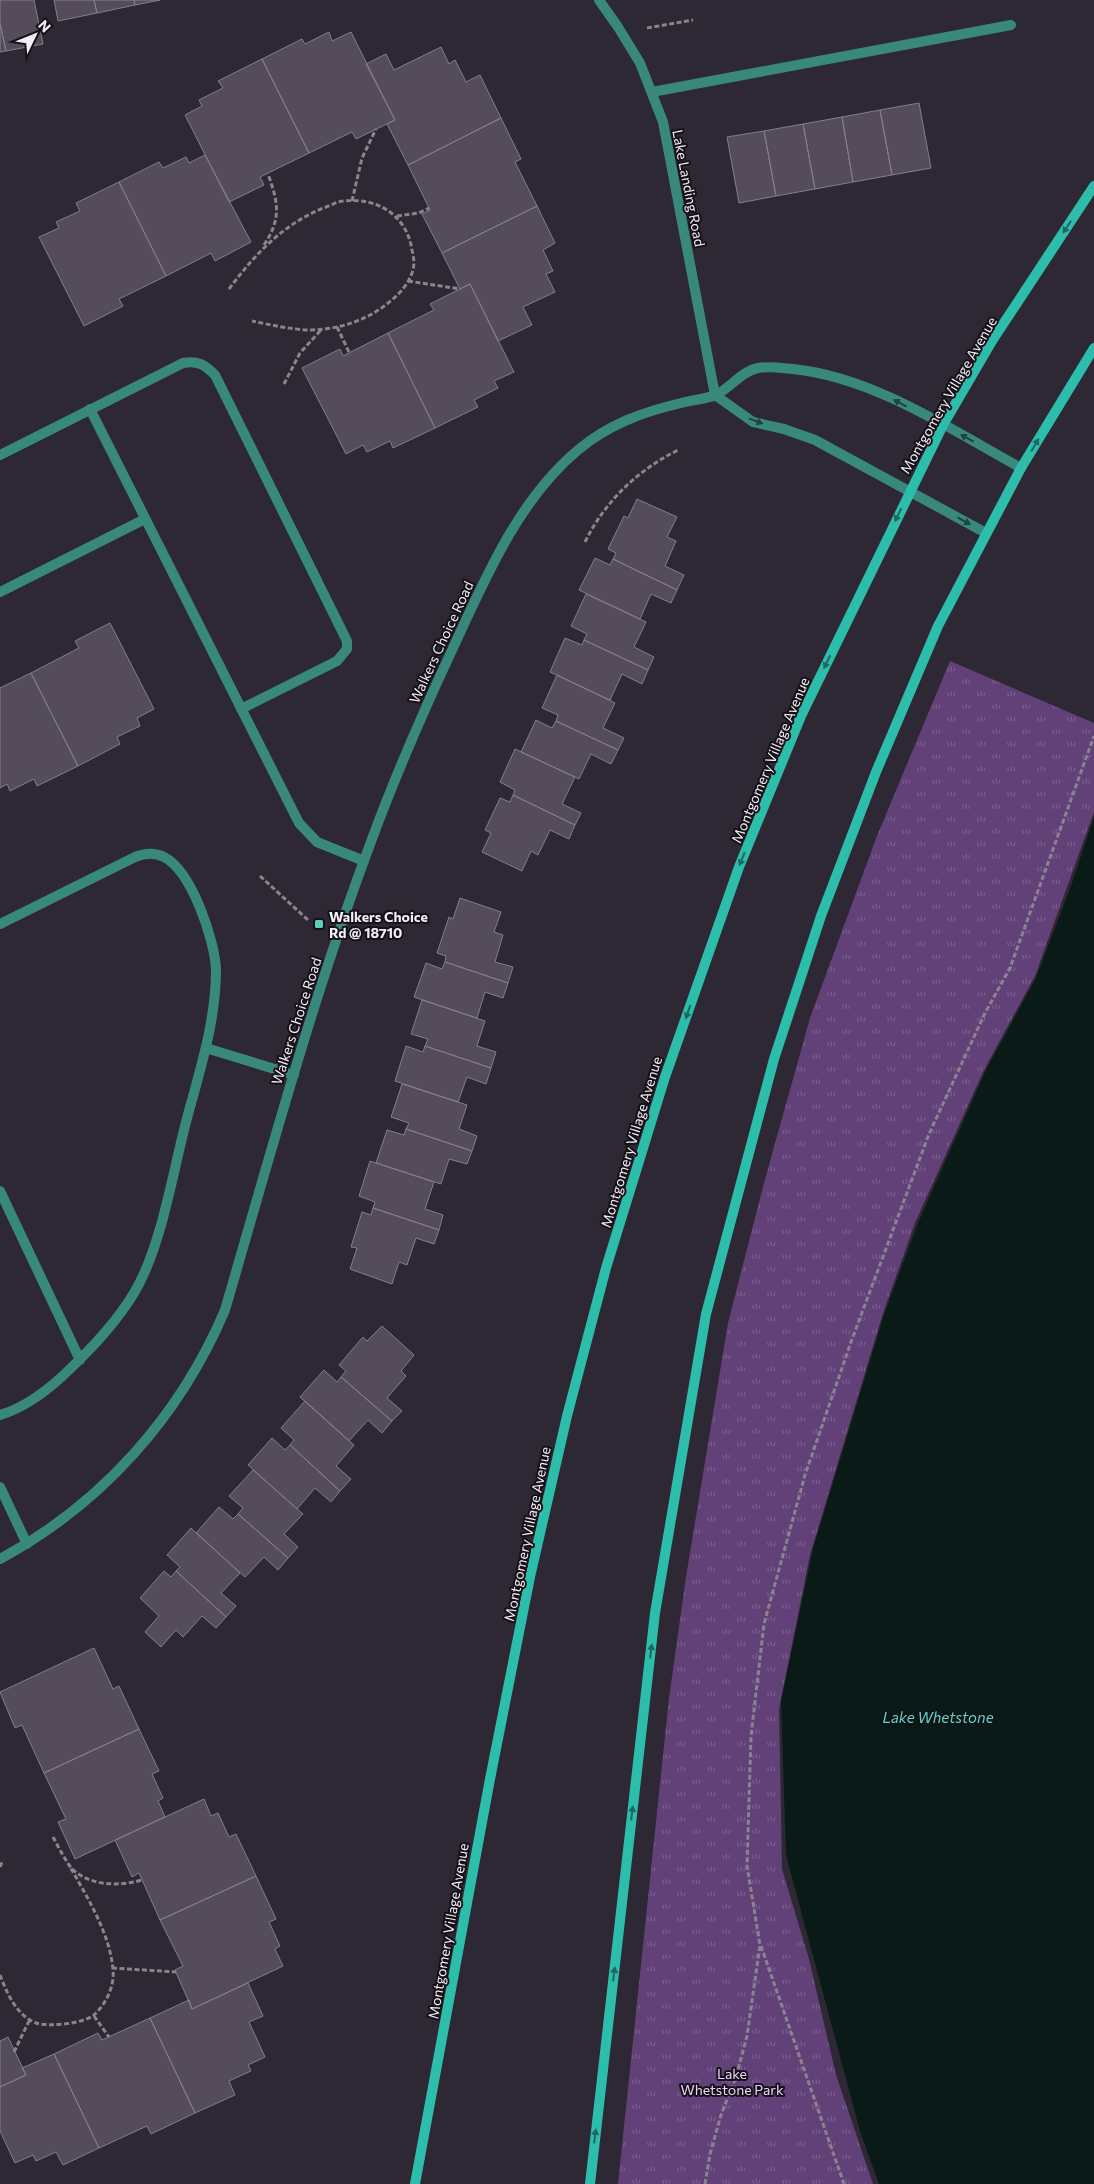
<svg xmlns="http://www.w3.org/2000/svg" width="1094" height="2184" font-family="Commissioner,sans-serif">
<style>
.park{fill:url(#park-tufts)}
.water{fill:#091a17}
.building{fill:#544c5b;stroke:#857d8d}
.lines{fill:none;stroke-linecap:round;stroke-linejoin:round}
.path{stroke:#8a848f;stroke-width:3;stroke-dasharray:5 2.5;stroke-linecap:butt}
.service{stroke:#39887c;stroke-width:10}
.minor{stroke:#39887c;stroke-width:10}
.secondary{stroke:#2cbdab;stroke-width:10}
.oneway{fill:#206761}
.oneway2{fill:#23413f}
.poi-dot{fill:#5acebd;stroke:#151117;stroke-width:2}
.labels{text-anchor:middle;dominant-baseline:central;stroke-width:4;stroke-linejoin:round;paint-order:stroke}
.street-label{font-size:14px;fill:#f3eef7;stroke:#151117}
.poi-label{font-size:14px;font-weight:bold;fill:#f3eef7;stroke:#151117;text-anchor:start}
.park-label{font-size:14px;fill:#ead4fc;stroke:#151117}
.water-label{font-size:15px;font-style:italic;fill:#56d8c5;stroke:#151117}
</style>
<defs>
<pattern id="park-tufts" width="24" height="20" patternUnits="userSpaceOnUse" patternTransform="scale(1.25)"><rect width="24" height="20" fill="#624179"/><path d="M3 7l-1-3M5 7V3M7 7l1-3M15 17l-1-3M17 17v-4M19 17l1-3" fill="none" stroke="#795d8d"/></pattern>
</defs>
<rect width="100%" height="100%" fill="#2e2734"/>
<path class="park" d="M950 661 1094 723V812L1035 976 984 1070 915 1223 883 1313 810 1555 779 1709 782 1869 809 1959 836 2075 873 2184H618L669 1698 686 1577 728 1323 764 1183 810 1018 877 836Z"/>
<path class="water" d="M1094 817V2184H879L860 2131 786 1855 781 1701 813 1549 884 1315 918 1223 986 1070 1036 978 1072 883Z"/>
<path class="building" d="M0 0H34L43 44 6 51 0 23Z
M54 0H94L97 13 58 21Z
M94 0H134L135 5 97 13Z
M134 0H160L135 5Z
M0 23 6 51 0 52Z
M329 32 332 41 351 32 395 120 356 139 352 132 309 153 262 59 302 39 305 44Z
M441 47 449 64 455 60 466 82 480 75 501 118 408 165 387 124 395 120 366 64 386 54 394 70Z
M262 59 309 153 260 177 264 185 229 202 185 115 202 106 199 100 223 88 218 81Z
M919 103 931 168 892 175 880 110Z
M880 110 892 175 853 182 842 117Z
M842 117 853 182 815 189 803 124Z
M501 118 521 159 515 162 537 206 442 253 422 214 430 210 408 165Z
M803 124 815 189 776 196 764 131Z
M764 131 776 196 739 203 727 137Z
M205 155 251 242 215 261 211 253 166 276 119 182 159 162 163 168 186 157 189 163Z
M119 182 166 276 119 299 123 306 84 326 39 237 59 228 56 222 80 211 76 203Z
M537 206 555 243 543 250 553 271 546 274 555 292 523 307 532 325 498 341 470 284 460 289 442 253Z
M470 284 514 372 494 381 498 388 474 400 478 407 435 428 388 333 434 310 430 304Z
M388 333 435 428 393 448 390 441 367 452 363 445 346 454 302 368 340 349 343 356Z
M637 499 677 517 667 537 676 541 665 566 684 575 677 590 613 559 616 553 608 549 624 516 628 518Z
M595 558 610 565 613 559 677 590 671 603 651 594 640 619 579 590Z
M586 594 646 622 634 647 654 657 648 670 584 640 587 634 571 626Z
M110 623 154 709 137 718 140 726 117 737 120 744 78 766 31 673 79 648 75 641Z
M565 638 582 645 584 640 648 670 642 684 622 674 610 700 550 672Z
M31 673 78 766 37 786 34 779 10 791 7 784 0 788V688Z
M557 675 615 703 603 728 624 738 618 750 556 721 558 715 542 708Z
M536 720 552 728 556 721 618 750 611 764 591 754 579 779 521 752Z
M515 749 575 777 562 804 581 813 575 825 513 795 515 790 500 782Z
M513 795 575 825 569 839 550 830 538 855 531 851 522 871 482 852 491 833 485 830 500 798 510 802Z
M460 898 501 912 494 932 503 935 495 962 513 967 508 983 445 962 446 956 437 953 449 917 453 919Z
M445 962 508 983 503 998 485 992 477 1018 414 997 426 963 442 969Z
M422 1000 485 1021 477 1046 496 1052 491 1068 425 1046 428 1039 411 1034Z
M406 1046 423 1052 425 1046 491 1068 486 1084 467 1077 458 1102 395 1081Z
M402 1084 467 1105 459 1129 477 1136 472 1151 406 1129 409 1123 391 1117Z
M406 1129 472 1151 467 1164 449 1159 441 1184 376 1163 387 1130 404 1135Z
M370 1161 434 1182 425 1209 443 1215 439 1230 373 1208 375 1202 359 1196Z
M373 1208 439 1230 434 1244 416 1238 407 1265 399 1262 392 1284 350 1269 357 1248 351 1247 362 1212 371 1215Z
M382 1326 414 1355 401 1371 406 1376 387 1398 402 1411 392 1421 341 1377 346 1371 339 1365 363 1337 367 1341Z
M324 1370 337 1382 341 1377 392 1421 382 1433 368 1420 349 1441 300 1397Z
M305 1401 354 1445 336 1466 351 1479 340 1491 290 1445 294 1440 281 1428Z
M272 1438 285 1450 290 1445 340 1491 331 1502 315 1488 297 1509 248 1465Z
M253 1470 303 1514 284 1534 298 1547 288 1558 238 1514 243 1508 229 1496Z
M219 1507 233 1519 238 1514 288 1558 278 1570 264 1557 245 1577 196 1533Z
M191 1528 240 1573 221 1593 236 1606 226 1617 176 1571 180 1567 167 1555Z
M164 1571 171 1577 176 1571 226 1617 216 1628 202 1616 183 1637 176 1630 161 1647 145 1632 159 1616 140 1598Z
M94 1648 113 1689 119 1686 139 1729 44 1773 22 1725 15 1728 0 1692Z
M139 1729 159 1771 152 1774 163 1798 158 1801 165 1817 75 1859 58 1822 66 1819 44 1773Z
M204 1799 211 1816 218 1813 229 1837 236 1834 256 1876 160 1920 139 1873 132 1877 115 1840Z
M256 1876 276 1919 269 1922 280 1946 275 1949 283 1966 192 2009 175 1970 183 1966 160 1920Z
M248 1983 263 2016 249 2022 265 2057 248 2065 251 2071 229 2081 235 2095 195 2113 150 2018 189 2000 192 2009Z
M150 2018 195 2113 151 2134 147 2126 99 2148 54 2054 98 2033 102 2040Z
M8 2037 26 2075 0 2087V2041Z
M54 2054 99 2148 63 2165 56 2152 36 2161 33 2155 15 2163 0 2131V2087L26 2075 22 2068Z"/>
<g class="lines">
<path class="path" d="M647 28 693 20
M352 201 362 158 376 129
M397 216 419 213 429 208
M264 245C282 218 278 202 268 174
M408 281 460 289
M229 289C255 254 284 223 326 207 332 205 338 201 344 201 378 197 407 216 412 250 414 258 415 265 412 273 407 288 393 300 380 309 359 323 334 330 308 330 289 329 271 325 252 321
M337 327 349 352
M284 384 300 353 322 329
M585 542C605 501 638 470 678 450
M260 876 308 920
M53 1837C58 1846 63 1856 69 1865 85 1886 118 1887 142 1880
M0 1867 3 1860
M761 1946 844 2184
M112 1968 176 1972
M0 1975C7 1993 16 2015 36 2023 48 2027 85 2024 95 2014 106 2004 115 1985 113 1970 110 1933 87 1897 69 1865
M94 2016 109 2037
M14 2052 30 2019
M705 2184 710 2154 721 2115 736 2077 747 2036 760 1945 747 1866 751 1736 764 1624 805 1475 851 1342 929 1134 985 1013 1010 968 1094 736"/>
<path class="service" d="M652 92 1011 25
M90 409 299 823 317 842 364 861
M0 455 183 363C198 360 205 365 215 375L347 641V649L337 661 241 709
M0 592 145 519
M0 924 135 857C145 853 154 852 164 857 192 871 215 941 216 970 216 1022 199 1073 186 1122 173 1172 163 1236 140 1282 124 1314 98 1342 72 1367 52 1387 27 1407 0 1415
M206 1048 294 1075
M0 1191 80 1360
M0 1487 27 1544"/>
<path class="minor" d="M599 0 618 27 640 63 663 122 715 395
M715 395 753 422 784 429 815 440 986 533
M0 1559C102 1504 180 1416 225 1310 271 1152 314 993 372 839 396 774 424 710 453 648 485 579 518 500 578 450 609 424 643 412 681 403 692 400 706 399 716 395 730 388 742 371 758 368 769 366 782 368 793 369 873 377 952 430 1021 468"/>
<path class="secondary" d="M415 2184 490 1779 530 1577 567 1416 606 1268 665 1077 739 867 801 716 943 425 992 341 1094 186
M590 2184 655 1613 706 1314 774 1059 821 916 876 772 938 626 1021 468 1094 348"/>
</g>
<defs><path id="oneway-solid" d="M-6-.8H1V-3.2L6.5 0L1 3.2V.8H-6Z" transform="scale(1.25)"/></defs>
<g class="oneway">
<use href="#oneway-solid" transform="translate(1067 227) rotate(123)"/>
<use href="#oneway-solid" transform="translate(1035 445) rotate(-59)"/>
<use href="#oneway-solid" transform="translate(898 515) rotate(116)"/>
<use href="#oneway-solid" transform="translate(827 662) rotate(116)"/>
<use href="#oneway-solid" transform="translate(742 859) rotate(112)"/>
<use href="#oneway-solid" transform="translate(688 1012) rotate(109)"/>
<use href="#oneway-solid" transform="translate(651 1651) rotate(-83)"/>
<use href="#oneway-solid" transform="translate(632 1813) rotate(-83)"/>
<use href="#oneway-solid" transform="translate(614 1974) rotate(-83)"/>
<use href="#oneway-solid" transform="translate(595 2136) rotate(-83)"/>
</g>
<g class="oneway2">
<use href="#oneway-solid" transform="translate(900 403) rotate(-152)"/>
<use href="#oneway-solid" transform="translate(756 421) rotate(21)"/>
<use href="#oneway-solid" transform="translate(967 438) rotate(-151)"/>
<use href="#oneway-solid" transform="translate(964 521) rotate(29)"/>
</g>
<rect class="poi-dot" x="314" y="919" width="10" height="10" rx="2.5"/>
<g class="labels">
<g class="street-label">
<text transform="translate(689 188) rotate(79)">Lake Landing Road</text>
<text transform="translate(948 395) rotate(-60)">Montgomery Village Avenue</text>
<text transform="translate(441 642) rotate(-65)">Walkers Choice Road</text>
<text transform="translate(770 760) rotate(-67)">Montgomery Village Avenue</text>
<text transform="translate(296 1021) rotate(-72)">Walkers Choice Road</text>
<text transform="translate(631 1142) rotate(-73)">Montgomery Village Avenue</text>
<text transform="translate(527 1534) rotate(-78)">Montgomery Village Avenue</text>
<text transform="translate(448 1931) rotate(-80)">Montgomery Village Avenue</text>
</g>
<g class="poi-label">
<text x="329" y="916">Walkers Choice<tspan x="329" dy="16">Rd @ 18710</tspan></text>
</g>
<g class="park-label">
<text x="732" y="2073">Lake<tspan x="732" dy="16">Whetstone Park</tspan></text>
</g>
<g class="water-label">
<text x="938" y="1717">Lake Whetstone</text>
</g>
</g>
<g transform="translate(35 35) rotate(47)" stroke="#151117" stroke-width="4" paint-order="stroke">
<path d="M0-4L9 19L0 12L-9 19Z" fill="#f3eef7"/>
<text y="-8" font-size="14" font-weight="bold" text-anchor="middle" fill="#f3eef7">N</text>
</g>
</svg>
